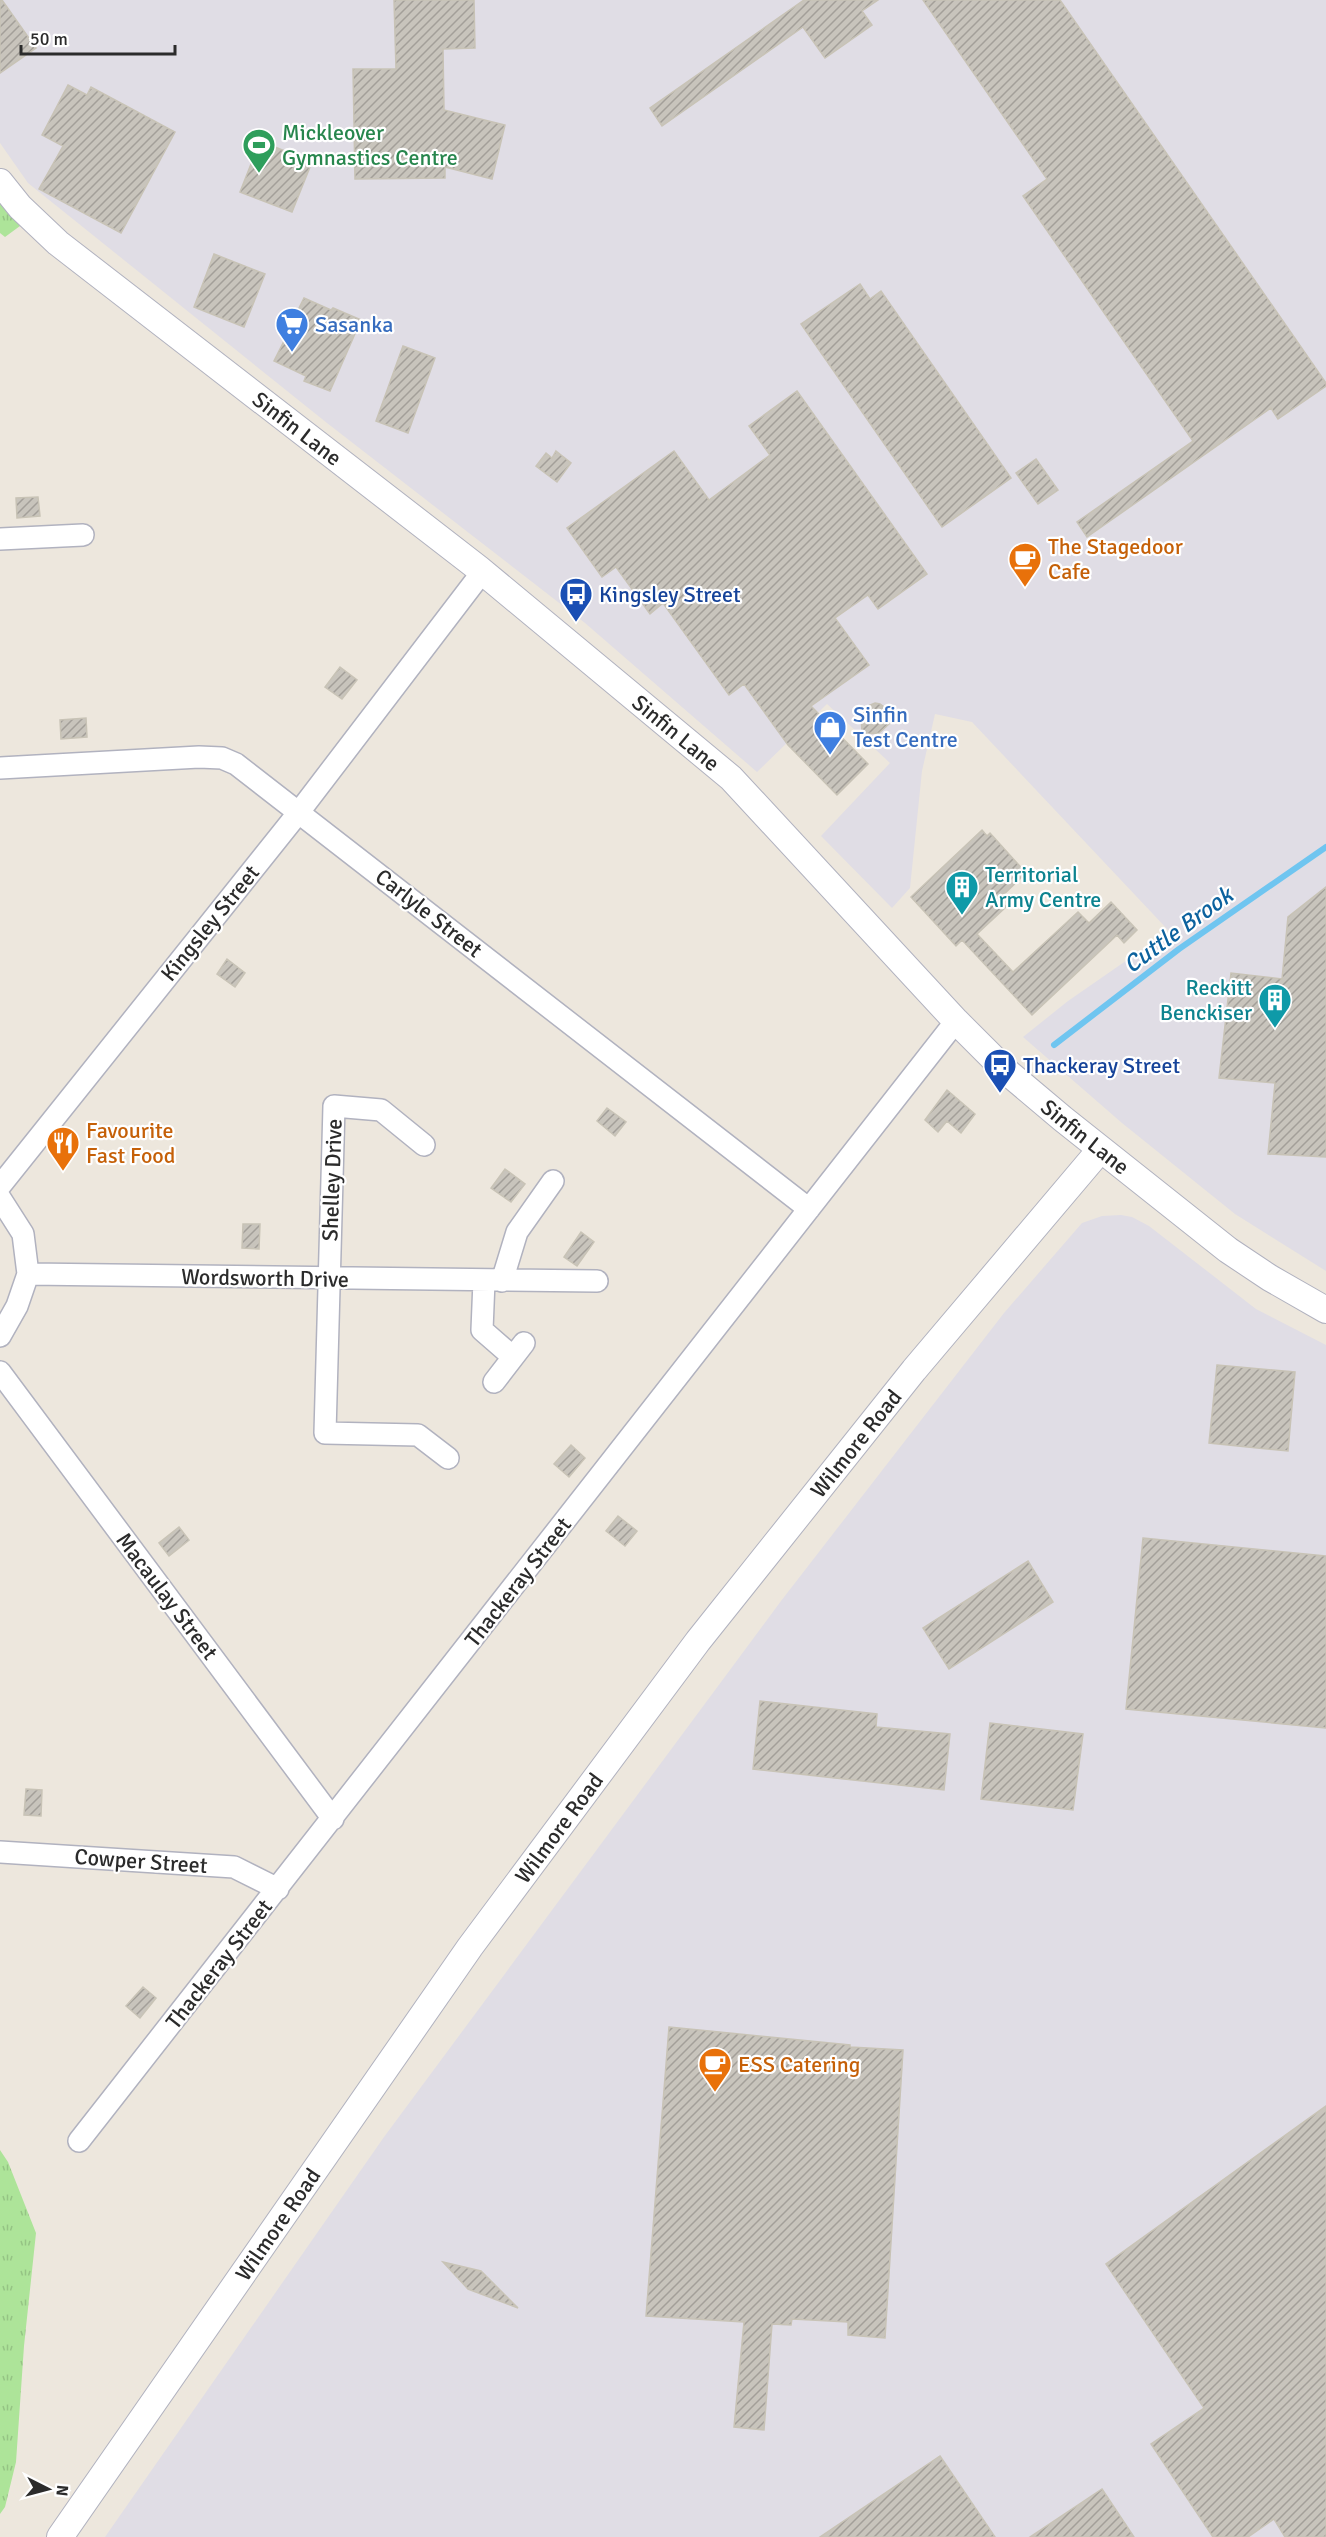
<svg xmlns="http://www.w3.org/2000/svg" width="1326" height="2537" font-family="Signika,sans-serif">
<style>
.industrial{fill:#e0dde5}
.grass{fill:url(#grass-tufts)}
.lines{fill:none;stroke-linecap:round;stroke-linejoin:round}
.stream{stroke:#6fc5f0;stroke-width:6}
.building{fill:url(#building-hatch);stroke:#c8c3b6;stroke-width:1.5}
.minor-casing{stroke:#b1b2bf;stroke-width:24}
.tertiary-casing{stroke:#b1b2bf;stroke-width:28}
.minor{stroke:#fff;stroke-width:21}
.tertiary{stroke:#fff;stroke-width:26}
.labels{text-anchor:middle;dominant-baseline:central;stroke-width:4.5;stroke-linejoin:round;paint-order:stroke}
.leisure-label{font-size:22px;fill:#27864d;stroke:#fff;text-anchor:start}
.shop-label{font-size:22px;fill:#366cbe;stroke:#fff;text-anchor:start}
.street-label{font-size:22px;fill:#2b2b2b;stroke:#fff}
.food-label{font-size:22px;fill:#c56008;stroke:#fff;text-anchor:start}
.transit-label{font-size:22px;fill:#164399;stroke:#fff;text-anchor:start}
.culture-label{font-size:22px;fill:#0d838f;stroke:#fff;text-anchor:start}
.water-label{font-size:24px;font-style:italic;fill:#0c629e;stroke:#fff}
</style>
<defs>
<pattern id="grass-tufts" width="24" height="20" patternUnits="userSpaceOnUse" patternTransform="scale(1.5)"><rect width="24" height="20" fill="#ade499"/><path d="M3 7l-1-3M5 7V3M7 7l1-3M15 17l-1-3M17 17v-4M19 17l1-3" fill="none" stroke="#95c484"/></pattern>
<pattern id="building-hatch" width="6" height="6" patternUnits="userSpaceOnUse" patternTransform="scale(1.5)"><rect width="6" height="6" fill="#c8c4bc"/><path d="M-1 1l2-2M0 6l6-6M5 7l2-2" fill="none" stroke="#a39f99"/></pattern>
</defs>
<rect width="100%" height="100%" fill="#ede7dd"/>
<path class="industrial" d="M0 0H1326V1271L1235 1214 1122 1123 1023 1037 1068 1001 1169 931 972 722 935 714 922 771 910 888 892 908 821 836 890 763 827 704 757 772 585 623 327 423 28 183 0 143Z
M1121 1215 1132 1217 1149 1226 1256 1309 1326 1345V2537H105L384 2137 781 1601 1004 1313 1082 1223 1102 1216Z"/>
<path class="grass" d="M0 203 20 226 5 237 0 233Z
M0 2150 8 2162 36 2233 24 2346 16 2462 5 2507 0 2514Z"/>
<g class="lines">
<path class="stream" d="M1054 1045 1179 949 1326 847"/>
</g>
<path class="building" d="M0 0H2L36 48 0 73Z
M394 0H474L475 48 443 49 444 110 505 125 492 179 445 167V178L355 179 353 69H396Z
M804 0H878L862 11 872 25 825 58 803 27 662 126 650 108Z
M923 0H1060L1326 383V386L1278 419 1271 408 1087 537 1077 522 1193 441 1023 196 1047 179Z
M68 85 87 95 91 87 175 132 121 233 39 189 63 146 42 135Z
M260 141 312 162 292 212 240 192Z
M214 254 265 274 244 327 194 307Z
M860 284 870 299 881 291 1011 478 942 527 801 324Z
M304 298 331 310 333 308 361 320 330 391 304 381 306 376 274 361 289 331 283 328 293 308 298 310Z
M403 346 435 358 408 433 376 421Z
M797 391 927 574 878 609 868 595 835 618 869 665 811 706 868 764 837 795 788 745 744 684 729 695 663 603 650 614 616 567 602 577 567 528 674 451 709 500 770 455 749 426Z
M556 451 571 463 557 482 536 466 546 453 552 458Z
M1036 459 1058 490 1038 504 1016 473Z
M38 497 40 516 17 518 16 498Z
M340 667 357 680 342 699 325 687Z
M875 703 880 704 888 710 890 723 879 733 862 734 861 712 865 707Z
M86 718 87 737 61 739 60 720Z
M982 830 987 836 990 833 1026 873 999 899 1006 907 977 934 1013 972 1078 912 1089 923 1111 902 1137 930 1124 943 1117 935 1032 1015 962 940 956 946 911 897Z
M1326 887V1157L1268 1154 1275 1083 1219 1078 1231 973 1282 979 1288 917Z
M227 959 245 973 235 987 217 974Z
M947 1090 975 1114 961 1133 947 1121 938 1132 925 1120Z
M607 1108 626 1122 615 1136 597 1121Z
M505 1169 525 1184 511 1202 491 1188Z
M243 1224H260L259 1249 242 1248Z
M581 1232 594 1242 577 1266 564 1257Z
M1217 1365 1295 1372 1288 1451 1209 1443Z
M571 1445 585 1458 569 1477 554 1464Z
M618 1516 637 1531 625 1546 606 1531Z
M179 1527 189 1540 169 1556 159 1543Z
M1143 1538 1326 1556V1728L1126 1709Z
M1028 1561 1053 1602 949 1669 923 1628Z
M760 1701 877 1714 876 1727 950 1734 944 1790 753 1769Z
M990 1723 1083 1734 1073 1810 981 1799Z
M26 1789 42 1790 41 1816 24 1815Z
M143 1987 156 1998 140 2018 126 2006Z
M669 2027 850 2045V2047L903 2050 885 2338 848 2335V2322L792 2319 791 2325 772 2324 764 2430 734 2427 744 2322 646 2316Z
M1326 2106V2537H1285L1274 2519 1248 2537H1213L1151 2444 1204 2408 1106 2264Z
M443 2262 481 2271 518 2308 468 2289Z
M940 2456 995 2537H820Z
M1102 2489 1134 2537H1030Z"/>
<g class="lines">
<g class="minor-casing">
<path id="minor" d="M0 539 83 535
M0 768 199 757 222 758 236 764 809 1209
M424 1145 381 1110 334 1106 325 1433 418 1435 448 1458
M0 1186 299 812 483 571
M0 1198 23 1234 28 1274 17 1306 0 1336
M28 1274 597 1281
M484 1281 482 1330 513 1357
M502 1281 517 1232 553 1181
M0 1372 333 1819
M494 1382 524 1343
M0 1852 234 1867 278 1889
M79 2141 956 1021"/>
</g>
<g class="tertiary-casing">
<g id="tertiary">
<path id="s1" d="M0 182 20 207 58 243 478 568 731 778 956 1021 1006 1071 1063 1119 1228 1250 1270 1278 1326 1310"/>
<path id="s2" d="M60 2537 470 1947 698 1641 914 1370 1100 1150"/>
</g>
</g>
<use href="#minor" class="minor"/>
<use href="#tertiary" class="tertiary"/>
</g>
<defs>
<g id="stadium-pin" transform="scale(1.725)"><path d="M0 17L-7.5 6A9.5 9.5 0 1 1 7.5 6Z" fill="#2e9e5b" stroke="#fff"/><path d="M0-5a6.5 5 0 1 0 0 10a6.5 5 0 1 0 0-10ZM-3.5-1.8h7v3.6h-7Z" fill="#fff"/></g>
<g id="supermarket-pin" transform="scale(1.725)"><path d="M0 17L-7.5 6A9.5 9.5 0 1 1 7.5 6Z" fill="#3f7fe0" stroke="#fff"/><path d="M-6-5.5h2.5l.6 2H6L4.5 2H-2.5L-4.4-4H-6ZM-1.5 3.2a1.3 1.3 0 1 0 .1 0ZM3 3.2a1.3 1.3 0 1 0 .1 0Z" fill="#fff"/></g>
<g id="cafe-pin" transform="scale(1.725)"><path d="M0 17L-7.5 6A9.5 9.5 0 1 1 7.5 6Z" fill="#e8710a" stroke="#fff"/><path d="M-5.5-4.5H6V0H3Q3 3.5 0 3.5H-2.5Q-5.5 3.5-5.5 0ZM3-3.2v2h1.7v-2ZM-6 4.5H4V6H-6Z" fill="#fff"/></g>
<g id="bus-pin" transform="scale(1.725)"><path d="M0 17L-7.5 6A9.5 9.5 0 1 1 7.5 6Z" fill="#1a4fb4" stroke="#fff"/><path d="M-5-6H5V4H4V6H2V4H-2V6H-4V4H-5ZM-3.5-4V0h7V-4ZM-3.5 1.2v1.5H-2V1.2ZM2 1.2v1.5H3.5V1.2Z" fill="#fff"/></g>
<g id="shop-pin" transform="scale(1.725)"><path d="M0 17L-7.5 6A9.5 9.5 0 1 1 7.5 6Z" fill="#3f7fe0" stroke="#fff"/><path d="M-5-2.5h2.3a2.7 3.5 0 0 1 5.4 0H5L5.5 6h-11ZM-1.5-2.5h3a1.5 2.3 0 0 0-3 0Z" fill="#fff"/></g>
<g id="building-pin" transform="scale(1.725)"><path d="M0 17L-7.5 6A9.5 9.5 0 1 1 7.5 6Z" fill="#0f9aa8" stroke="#fff"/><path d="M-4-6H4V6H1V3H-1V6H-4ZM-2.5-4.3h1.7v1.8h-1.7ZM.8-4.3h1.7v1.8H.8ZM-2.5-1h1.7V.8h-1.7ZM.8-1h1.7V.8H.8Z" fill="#fff"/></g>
<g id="restaurant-pin" transform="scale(1.725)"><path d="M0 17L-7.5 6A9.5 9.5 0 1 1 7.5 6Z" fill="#e8710a" stroke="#fff"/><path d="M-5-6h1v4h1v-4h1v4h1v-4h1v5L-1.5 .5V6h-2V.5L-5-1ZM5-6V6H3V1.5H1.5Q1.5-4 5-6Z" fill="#fff"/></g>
</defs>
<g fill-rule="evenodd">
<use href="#stadium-pin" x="259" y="145"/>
<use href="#supermarket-pin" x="292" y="324"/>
<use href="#cafe-pin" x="1025" y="559"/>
<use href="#bus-pin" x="576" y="594"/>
<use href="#shop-pin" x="830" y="727"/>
<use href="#building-pin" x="962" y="887"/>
<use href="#building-pin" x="1275" y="1000"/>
<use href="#bus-pin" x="1000" y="1065"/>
<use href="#restaurant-pin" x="63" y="1143"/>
<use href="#cafe-pin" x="715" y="2064"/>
</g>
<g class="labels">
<g class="leisure-label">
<text x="282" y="132">Mickleover<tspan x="282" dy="25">Gymnastics Centre</tspan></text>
</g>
<g class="shop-label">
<text x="315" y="324">Sasanka</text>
<text x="853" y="714">Sinfin<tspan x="853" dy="25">Test Centre</tspan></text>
</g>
<g class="street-label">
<text stroke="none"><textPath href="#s1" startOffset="387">Sinfin Lane</textPath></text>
<text stroke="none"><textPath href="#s1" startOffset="873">Sinfin Lane</textPath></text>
<text transform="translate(429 913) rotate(38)">Carlyle Street</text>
<text transform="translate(210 923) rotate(-51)">Kingsley Street</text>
<text stroke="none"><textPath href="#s1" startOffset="1449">Sinfin Lane</textPath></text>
<text transform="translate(332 1180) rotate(-88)">Shelley Drive</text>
<text transform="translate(265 1278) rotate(1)">Wordsworth Drive</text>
<text stroke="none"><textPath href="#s2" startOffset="1353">Wilmore Road</textPath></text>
<text transform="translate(518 1582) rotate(-52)">Thackeray Street</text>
<text transform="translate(167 1596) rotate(53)">Macaulay Street</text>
<text stroke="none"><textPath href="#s2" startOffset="867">Wilmore Road</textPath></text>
<text transform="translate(141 1861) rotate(4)">Cowper Street</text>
<text transform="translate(219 1964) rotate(-52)">Thackeray Street</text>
<text stroke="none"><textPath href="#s2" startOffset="381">Wilmore Road</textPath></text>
</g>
<g class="food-label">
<text x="1048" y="546">The Stagedoor<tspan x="1048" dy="25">Cafe</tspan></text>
<text x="86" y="1130">Favourite<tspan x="86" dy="25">Fast Food</tspan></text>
<text x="738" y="2064">ESS Catering</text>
</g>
<g class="transit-label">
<text x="599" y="594">Kingsley Street</text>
<text x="1023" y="1065">Thackeray Street</text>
</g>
<g class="culture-label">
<text x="985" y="874">Territorial<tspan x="985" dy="25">Army Centre</tspan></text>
<text x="1252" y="987" text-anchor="end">Reckitt<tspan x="1252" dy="25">Benckiser</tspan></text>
</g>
<g class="water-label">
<text transform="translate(1178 930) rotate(-36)">Cuttle Brook</text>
</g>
</g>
<g transform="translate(48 2489) rotate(96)" stroke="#ffffff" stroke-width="4.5" paint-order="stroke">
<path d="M0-4.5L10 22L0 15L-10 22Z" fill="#2b2b2b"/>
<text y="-9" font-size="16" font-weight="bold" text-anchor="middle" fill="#2b2b2b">N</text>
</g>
<path d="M21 45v9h154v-9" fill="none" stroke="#2b2b2b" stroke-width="3"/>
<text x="30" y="45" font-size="18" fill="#2b2b2b" stroke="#ffffff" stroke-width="4.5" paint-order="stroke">50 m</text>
</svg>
